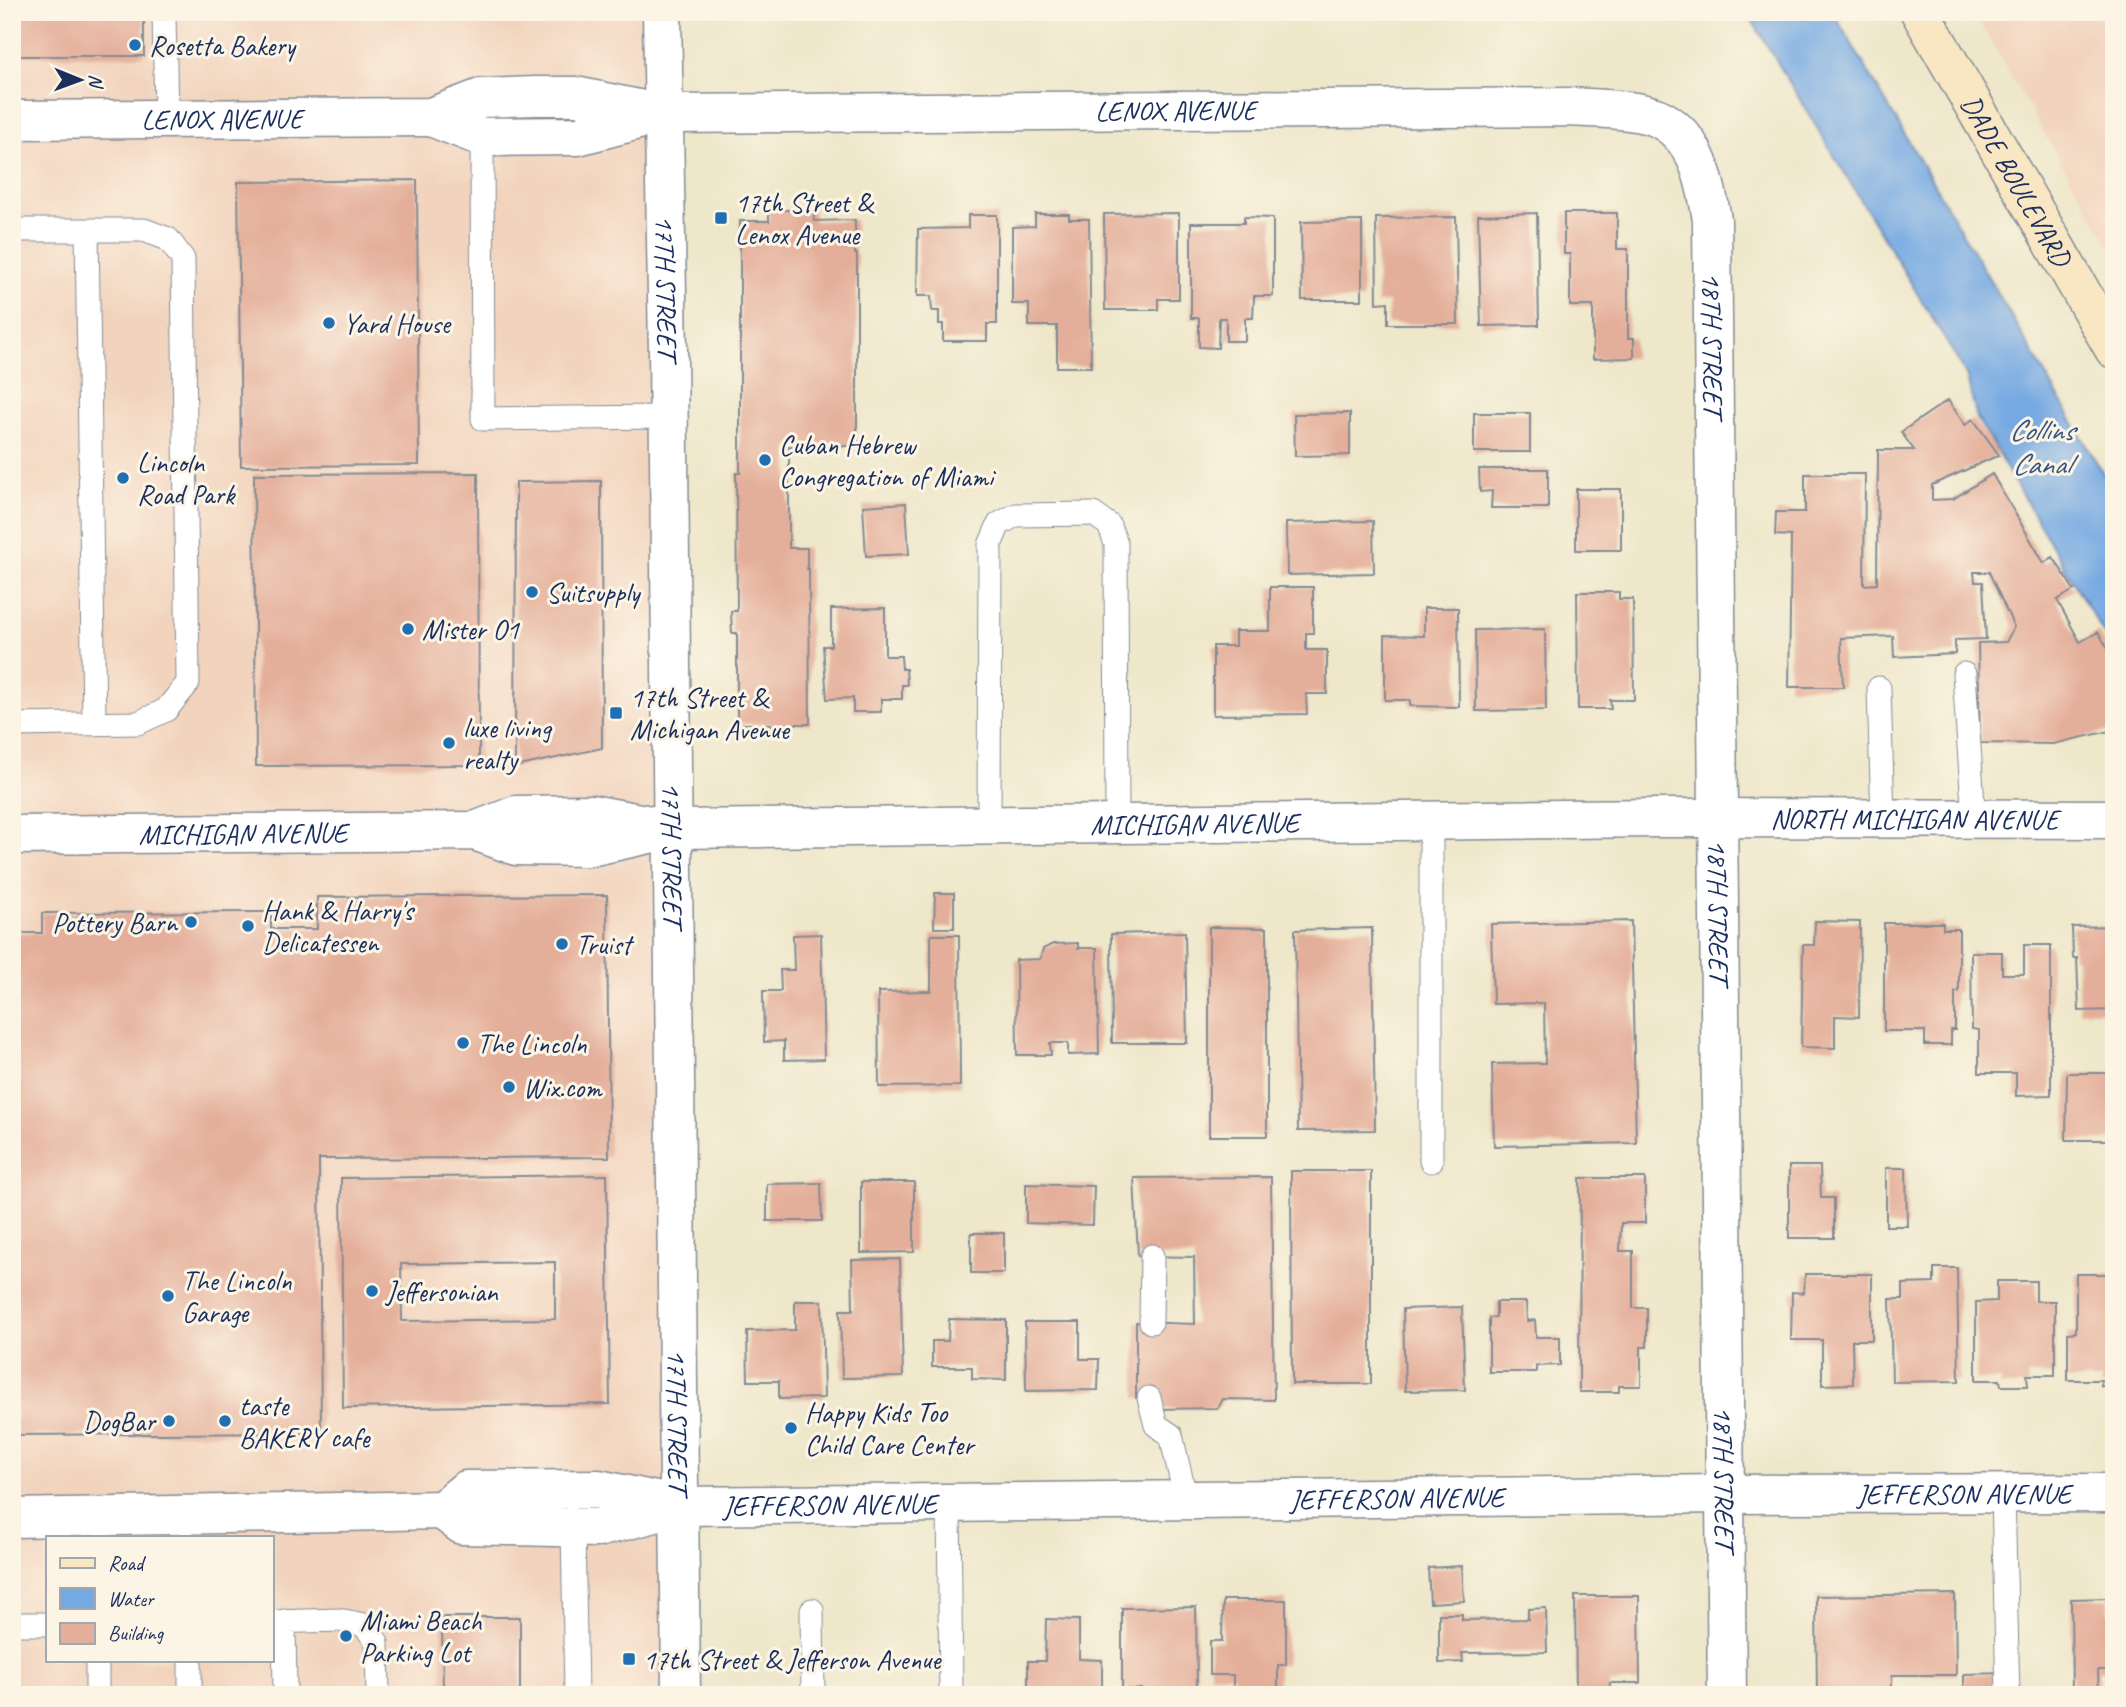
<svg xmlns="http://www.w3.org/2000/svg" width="2126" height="1707" font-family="Caveat,sans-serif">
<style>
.built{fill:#f2d4be;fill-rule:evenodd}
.water{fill:#75a9e2;stroke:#486ca0;stroke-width:2}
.building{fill:#e4af9a;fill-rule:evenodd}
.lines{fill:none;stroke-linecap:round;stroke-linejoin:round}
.service-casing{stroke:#848b94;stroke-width:25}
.minor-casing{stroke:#848b94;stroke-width:41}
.tertiary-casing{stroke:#848b94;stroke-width:41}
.secondary-casing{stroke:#848b94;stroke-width:41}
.service{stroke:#fff;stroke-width:23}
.minor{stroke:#fff;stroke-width:38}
.tertiary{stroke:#fff;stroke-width:38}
.secondary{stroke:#f9e7c3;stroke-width:38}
.poi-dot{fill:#1f6fb2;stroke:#fcf5e5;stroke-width:2.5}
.labels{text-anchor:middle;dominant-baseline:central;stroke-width:6;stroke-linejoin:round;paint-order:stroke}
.poi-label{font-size:28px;fill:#1b2f5e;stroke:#fcf5e5;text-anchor:start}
.street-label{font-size:28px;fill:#1b2f5e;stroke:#fcf5e5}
.water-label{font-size:30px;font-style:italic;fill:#365486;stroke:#fcf5e5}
</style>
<rect width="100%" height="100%" fill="#fcf5e5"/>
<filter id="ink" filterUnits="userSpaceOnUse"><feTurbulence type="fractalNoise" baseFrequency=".0143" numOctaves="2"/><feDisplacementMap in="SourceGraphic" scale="14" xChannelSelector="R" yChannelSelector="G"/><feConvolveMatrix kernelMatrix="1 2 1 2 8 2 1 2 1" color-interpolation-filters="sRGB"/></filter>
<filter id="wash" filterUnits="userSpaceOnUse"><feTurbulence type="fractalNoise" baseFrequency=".00686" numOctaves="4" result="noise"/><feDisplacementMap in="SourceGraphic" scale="28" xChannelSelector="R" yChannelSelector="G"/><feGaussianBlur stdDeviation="1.57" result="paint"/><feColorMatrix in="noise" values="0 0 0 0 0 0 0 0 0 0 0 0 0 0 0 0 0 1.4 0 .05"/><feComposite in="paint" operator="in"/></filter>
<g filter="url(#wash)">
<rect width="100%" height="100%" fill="#eee7ca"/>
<path class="built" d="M12 12H662L681 1695H12ZM47 1537H271V1660H47Z
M1973 12H2114V252Z"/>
<path class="water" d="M1747 12H1833L2114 492V651L1977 418 1966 374Z"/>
<g id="blocks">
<path class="building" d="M12 12H144V56H12Z
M417 180 419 465 241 466 238 182Z
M769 210H814V221L855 220V254H857V446H789V548H807V569H809L810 724H786V729L771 730V724H737V633H732L731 611H737L736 473H740V221H769Z
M1179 213V299H1158V310H1105L1104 214Z
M1537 213 1539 325 1481 326 1478 215Z
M1564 213H1617V249H1628V338H1634V358L1593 359V306H1570V254H1564Z
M1035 214H1069V219H1089L1091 367H1057V326H1029V304H1012V227L1035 226Z
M968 215H997V324H987V341H943V324H939V311H932L931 296H917L918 229 968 228Z
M1244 217 1273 218V296H1254L1253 318H1245V341H1226V318H1219L1218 348 1199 347V318H1191V223H1244Z
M1456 217 1458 324H1388V302L1377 303 1376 218Z
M1362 221V300H1302L1301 222Z
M1948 400 1965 425 1973 419 1999 455 1932 485V500L1953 499 1992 474 2044 563 2053 557 2074 590 2057 600 2080 642 2098 632 2114 659V730L2053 744 1980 743 1978 643 2006 642 2014 627 1989 572H1974L1975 582H1983L1986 639 1955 640V654L1894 657 1893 636 1841 638 1843 687H1789L1791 536 1775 535 1776 512H1805V474H1865L1864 585 1877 584 1878 450H1914L1901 432Z
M1350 413V455L1295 456 1294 414Z
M1474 413H1530V452H1474Z
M1479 469H1548V508H1491L1492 491 1480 492Z
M478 473 479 765 256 766 254 474Z
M601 481 602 748 515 767 516 482Z
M1576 489H1621V550H1576Z
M906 503 909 554 866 556 863 506Z
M1373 521 1374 573 1287 575 1286 523Z
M1270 587H1313V633H1306V650H1327V694H1306L1307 714 1213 715V646H1235V631H1270Z
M1577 592H1619V599H1633L1634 700H1610L1611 709H1578Z
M885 608V656H901L902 669H906L907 685H902V699H881V712H853V698L827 699 823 646H831V609Z
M1424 608H1458L1459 707 1410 706V700H1385V635L1424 636Z
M1545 629 1546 710 1476 711 1475 630Z
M935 893H954V928H934Z
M607 895 609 1157 319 1159 321 1433 16 1435 13 933H42V913L271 912V929H317V897Z
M1631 921 1636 1143 1494 1146 1492 1064 1545 1063 1544 1003 1493 1004 1491 924Z
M1815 921 1860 922 1859 1017 1835 1016V1048L1801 1047 1803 945H1814Z
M1884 923H1943V929H1959V992H1955V1030H1951V1045H1925V1031H1884Z
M2114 926V1010L2079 1011 2077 958H2073L2072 927Z
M1209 927 1267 928V1136H1209Z
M1372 928 1375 1130 1298 1131 1295 930Z
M1185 932 1187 1043H1112L1111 934Z
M821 934 824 1059 784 1060V1041L764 1042 763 991H781L780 970H794L793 935Z
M931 935H959L960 1086 879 1087 878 992 931 991Z
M1078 943V948H1097L1099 1054 1068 1055V1043H1050L1051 1055H1017L1016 960 1040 959 1043 949 1053 944Z
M2024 945H2051V1095L2016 1096V1073H1979V1030L1972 1029 1971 952H2002V974H2024Z
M2067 1073H2114V1140H2066Z
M1789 1166H1820L1821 1198H1834V1238H1789Z
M1886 1168H1906L1907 1226H1886Z
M1291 1171H1371V1384H1292Z
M607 1175 610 1404 343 1408 341 1178ZM555 1262V1319L402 1321 401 1264Z
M1271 1177 1274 1400 1223 1399 1218 1408 1158 1409 1149 1398H1136V1322L1195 1324 1194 1257 1138 1256 1134 1178Z
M1580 1178H1645V1223H1621L1620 1251H1633V1308H1647V1347H1641V1386H1619V1392H1579Z
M861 1182H914V1252L861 1253Z
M821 1183 822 1221H767V1184Z
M1026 1184 1094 1186 1093 1225 1026 1223Z
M971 1233H1004V1273H971Z
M900 1259 903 1377 842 1378 840 1310H853L852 1260Z
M1934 1268H1957L1959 1381 1892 1382 1890 1299H1903V1284L1934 1283Z
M1805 1274H1872V1340H1852L1853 1384 1822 1385V1340H1791L1792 1292 1804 1293Z
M2076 1274H2114V1386H2101V1380H2068V1333L2076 1332Z
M1997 1281H2036V1301H2055V1375H2027L2028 1386H2001L2000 1380H1976V1302L1997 1301Z
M795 1301H822L824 1398 779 1399V1381H748L747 1331 795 1330Z
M1496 1302H1526L1527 1321 1535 1320 1536 1337H1560V1365L1536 1366V1372H1489V1318L1496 1317Z
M1462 1307 1465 1390 1405 1391 1403 1309Z
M949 1319 1006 1320V1380L972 1379V1367H932V1341H948Z
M1025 1322H1080V1359H1099L1098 1390 1026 1391Z
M1462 1566 1464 1601 1430 1603 1428 1568Z
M1955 1594 1956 1675H1892V1695H1817L1816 1596Z
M1575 1596H1639L1640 1683H1610L1609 1695H1576Z
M2109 1598V1614H2114V1670H2098L2099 1695H2072L2071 1599Z
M1223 1600H1286V1665H1278V1695H1233V1675H1210V1641H1222Z
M1196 1607 1197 1689H1180V1695H1141V1689H1122V1608Z
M1546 1608 1547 1652 1462 1653 1463 1662 1439 1663V1614H1462V1620L1528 1619V1609Z
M442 1617H520V1695H443Z
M1046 1619 1079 1620V1659L1102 1660V1695H1028V1661H1045Z
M2006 1673 2007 1695H1964V1674Z"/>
</g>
</g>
<g filter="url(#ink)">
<use href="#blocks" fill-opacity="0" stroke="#848b94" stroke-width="2"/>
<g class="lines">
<g class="service-casing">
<path id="service" d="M164 12 166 119
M482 137 483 419 667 417
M12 230H144L168 239 183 259 188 683 166 710 138 723 12 725
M87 230 94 724
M1964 674 1974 819
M1879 688 1883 818
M1431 820V1161
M989 825 990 545 999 524 1016 515 1093 514 1109 525 1116 544 1117 823
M1151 1322 1152 1256
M1149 1398 1156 1425 1171 1435 1186 1500
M2003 1494 2008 1695
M949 1503 951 1695
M573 1528 576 1695
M812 1610 813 1695
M284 1621 285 1695
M271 1622 339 1620 364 1625 377 1642 378 1695
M12 1624H47
M97 1660V1695
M190 1695V1660"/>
</g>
<g class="minor-casing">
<g id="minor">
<path d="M431 117 482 137 578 136 654 116"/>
<path id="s1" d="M12 120 431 117 481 98 537 96H576L663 114 1570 107C1595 109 1640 108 1662 120 1698 140 1706 183 1712 220L1727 1695"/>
<path id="s2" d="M475 831 516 815 591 814 672 829 1660 818 2114 819"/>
<path id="s3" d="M12 835 475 831 516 846 590 847 654 833"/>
<path id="s4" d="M442 1510 466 1490 599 1489 680 1506 1724 1494 2114 1493"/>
<path d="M12 1518 442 1510 462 1525 597 1528 674 1508"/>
</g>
</g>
<g class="tertiary-casing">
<g id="tertiary">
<path id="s5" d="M662 12 668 352 681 1695"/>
</g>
</g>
<g class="secondary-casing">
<g id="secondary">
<path id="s6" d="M1920 12 2114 349"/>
</g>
</g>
<use href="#service" class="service"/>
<use href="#minor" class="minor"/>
<use href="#tertiary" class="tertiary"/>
<use href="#secondary" class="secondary"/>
</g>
</g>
<g class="poi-dot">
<circle cx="135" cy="45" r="7"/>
<rect x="714" y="211" width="14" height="14" rx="3.5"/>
<circle cx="329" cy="323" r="7"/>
<circle cx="765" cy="460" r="7"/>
<circle cx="123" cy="478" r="7"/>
<circle cx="532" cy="592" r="7"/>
<circle cx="408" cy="629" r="7"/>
<rect x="609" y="706" width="14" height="14" rx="3.5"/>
<circle cx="449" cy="743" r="7"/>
<circle cx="191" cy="922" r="7"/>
<circle cx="248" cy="926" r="7"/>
<circle cx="562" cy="944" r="7"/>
<circle cx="463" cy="1043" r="7"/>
<circle cx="509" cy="1087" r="7"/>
<circle cx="372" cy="1291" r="7"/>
<circle cx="168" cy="1296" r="7"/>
<circle cx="169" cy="1421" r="7"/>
<circle cx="225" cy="1421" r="7"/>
<circle cx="791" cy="1428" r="7"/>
<circle cx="346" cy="1636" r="7"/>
<rect x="622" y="1652" width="14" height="14" rx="3.5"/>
</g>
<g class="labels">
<g class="poi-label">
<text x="149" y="45">Rosetta Bakery</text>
<text x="735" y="202">17th Street &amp;<tspan x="735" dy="32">Lenox Avenue</tspan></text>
<text x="343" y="323">Yard House</text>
<text x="779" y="444">Cuban Hebrew<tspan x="779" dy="32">Congregation of Miami</tspan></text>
<text x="137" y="462">Lincoln<tspan x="137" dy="32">Road Park</tspan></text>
<text x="546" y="592">Suitsupply</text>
<text x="422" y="629">Mister O1</text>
<text x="630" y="697">17th Street &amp;<tspan x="630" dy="32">Michigan Avenue</tspan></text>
<text x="463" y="727">luxe living<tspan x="463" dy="32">realty</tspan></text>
<text x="262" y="910">Hank &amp; Harry's<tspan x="262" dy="32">Delicatessen</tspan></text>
<text x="177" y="922" text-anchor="end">Pottery Barn</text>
<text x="576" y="944">Truist</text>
<text x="477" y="1043">The Lincoln</text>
<text x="523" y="1087">Wix.com</text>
<text x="182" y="1280">The Lincoln<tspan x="182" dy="32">Garage</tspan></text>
<text x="386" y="1291">Jeffersonian</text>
<text x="239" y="1405">taste<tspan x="239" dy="32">BAKERY cafe</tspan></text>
<text x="805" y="1412">Happy Kids Too<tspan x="805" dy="32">Child Care Center</tspan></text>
<text x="155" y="1421" text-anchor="end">DogBar</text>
<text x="360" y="1620">Miami Beach<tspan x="360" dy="32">Parking Lot</tspan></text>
<text x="643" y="1659">17th Street &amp; Jefferson Avenue</text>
</g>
<g class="street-label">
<text stroke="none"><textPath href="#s1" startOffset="1169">LENOX AVENUE</textPath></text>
<text stroke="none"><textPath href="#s1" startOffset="210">LENOX AVENUE</textPath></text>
<text stroke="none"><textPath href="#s6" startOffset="194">DADE BOULEVARD</textPath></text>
<text stroke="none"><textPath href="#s5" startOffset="275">17TH STREET</textPath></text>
<text stroke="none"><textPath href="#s1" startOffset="1897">18TH STREET</textPath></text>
<text stroke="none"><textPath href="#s2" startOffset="1444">NORTH MICHIGAN AVENUE</textPath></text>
<text stroke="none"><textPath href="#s2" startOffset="724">MICHIGAN AVENUE</textPath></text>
<text stroke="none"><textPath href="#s3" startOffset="231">MICHIGAN AVENUE</textPath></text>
<text stroke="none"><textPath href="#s5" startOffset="842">17TH STREET</textPath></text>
<text stroke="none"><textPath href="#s1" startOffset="2464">18TH STREET</textPath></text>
<text stroke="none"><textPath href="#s5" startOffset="1409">17TH STREET</textPath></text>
<text stroke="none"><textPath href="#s1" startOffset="3031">18TH STREET</textPath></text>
<text stroke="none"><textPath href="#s4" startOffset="1531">JEFFERSON AVENUE</textPath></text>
<text stroke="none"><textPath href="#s4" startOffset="964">JEFFERSON AVENUE</textPath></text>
<text stroke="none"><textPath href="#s4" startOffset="397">JEFFERSON AVENUE</textPath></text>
</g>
<g class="water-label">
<text x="2041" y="430">Collins<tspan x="2041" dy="34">Canal</tspan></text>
</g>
</g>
<rect width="2126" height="1707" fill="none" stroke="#fcf5e5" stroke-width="42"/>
<rect x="46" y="1536" width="228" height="126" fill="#fcf5e5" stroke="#a2a6af" stroke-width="2"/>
<rect x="60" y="1558" width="35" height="10" fill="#f9e7c3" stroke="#a2a6af" stroke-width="2"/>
<text x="108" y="1570" font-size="21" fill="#1b2f5e">Road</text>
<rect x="60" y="1588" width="35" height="21" fill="#75a9e2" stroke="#a2a6af" stroke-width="2"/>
<text x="108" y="1606" font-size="21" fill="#1b2f5e">Water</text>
<rect x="60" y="1623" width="35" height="21" fill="#e4af9a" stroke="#a2a6af" stroke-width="2"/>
<text x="108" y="1640" font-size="21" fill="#1b2f5e">Building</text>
<g transform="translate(80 80) rotate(91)" stroke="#fcf5e5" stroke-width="5" paint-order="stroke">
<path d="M0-5L12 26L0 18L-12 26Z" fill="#1b2f5e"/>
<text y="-10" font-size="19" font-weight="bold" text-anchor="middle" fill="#1b2f5e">N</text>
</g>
</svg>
